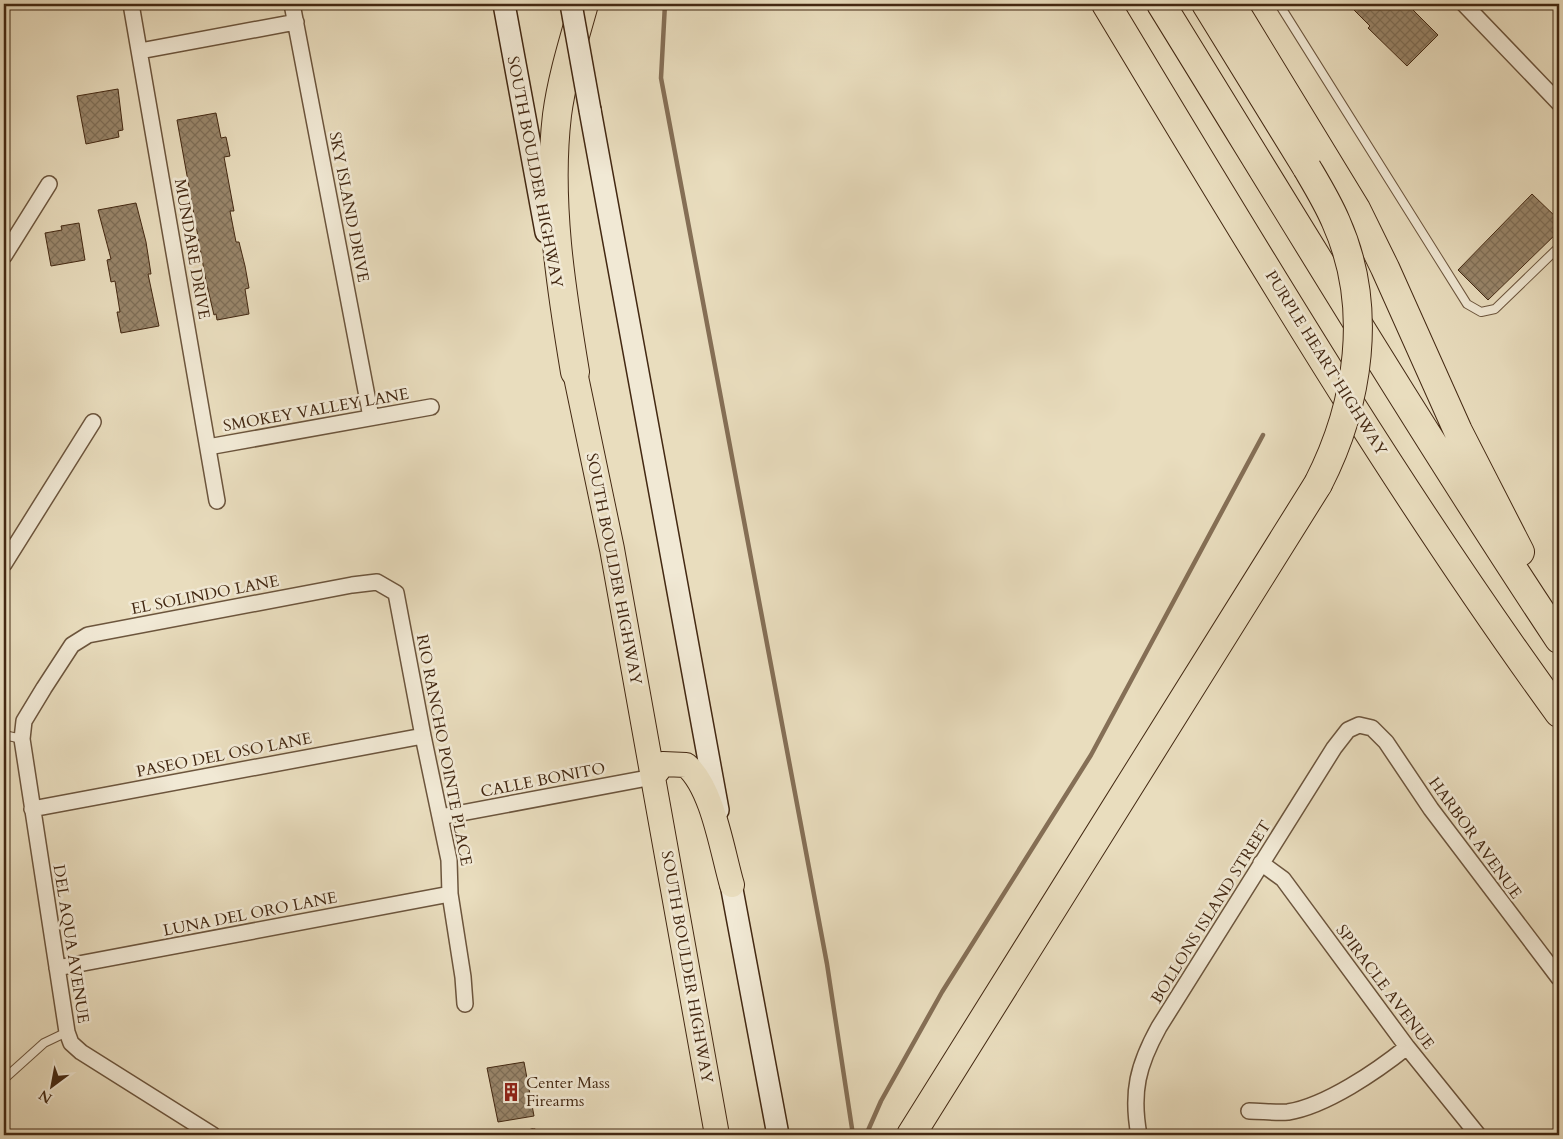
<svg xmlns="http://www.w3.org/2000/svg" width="1563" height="1139" font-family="Cardo,serif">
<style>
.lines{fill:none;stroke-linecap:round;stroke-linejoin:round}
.stream{stroke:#856f56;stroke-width:4.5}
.building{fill:url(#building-cross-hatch);stroke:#432812}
.lane-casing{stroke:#6c553d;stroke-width:10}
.street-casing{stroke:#6c553d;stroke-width:18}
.secondary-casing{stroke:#432812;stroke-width:24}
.primary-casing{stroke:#432812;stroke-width:26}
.highway-casing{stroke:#432812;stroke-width:30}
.lane{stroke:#f1e9d5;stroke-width:8}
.street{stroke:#f1e9d5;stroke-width:15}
.secondary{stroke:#f1e9d5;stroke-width:21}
.primary{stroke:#e9ddbe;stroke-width:24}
.highway{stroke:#e9ddbe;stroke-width:28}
.secondary-bridge-casing{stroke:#432812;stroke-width:24;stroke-linecap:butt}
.highway-bridge-casing{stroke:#432812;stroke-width:30;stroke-linecap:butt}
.secondary-bridge{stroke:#f1e9d5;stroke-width:21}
.highway-bridge{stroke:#e9ddbe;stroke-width:28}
.labels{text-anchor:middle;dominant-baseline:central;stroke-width:5;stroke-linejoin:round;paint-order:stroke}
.street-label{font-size:16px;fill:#432812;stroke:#f1e9d5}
.poi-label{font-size:16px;fill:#432812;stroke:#f1e9d5;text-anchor:start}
</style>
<defs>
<pattern id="building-cross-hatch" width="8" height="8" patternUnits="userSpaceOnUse" patternTransform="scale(1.25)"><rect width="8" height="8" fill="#99866b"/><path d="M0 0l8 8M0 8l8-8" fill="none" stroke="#7e6e57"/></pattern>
</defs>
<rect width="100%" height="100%" fill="#e9ddbe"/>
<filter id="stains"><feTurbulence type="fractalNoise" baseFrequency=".004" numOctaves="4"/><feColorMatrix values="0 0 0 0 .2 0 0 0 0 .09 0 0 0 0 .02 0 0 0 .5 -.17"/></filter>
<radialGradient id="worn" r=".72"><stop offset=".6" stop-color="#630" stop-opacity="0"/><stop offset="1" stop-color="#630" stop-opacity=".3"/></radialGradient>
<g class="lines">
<path class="stream" d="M665 4 661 78 827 964 853 1135
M866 1135 881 1101 942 992 1091 755 1263 435"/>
</g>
<path class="building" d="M1348 4H1407L1438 35 1407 66 1368 28 1370 26Z
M118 89 123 130 118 131 119 137 86 144 77 96Z
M216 113 221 138 226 137 230 156 224 157 234 211H230L236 242H239L245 266 249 288 245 289 249 314 217 320 216 314 214 315 206 281 177 120Z
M1532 194 1559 220V231L1488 300 1458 270Z
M136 203 146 242 151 274H148L159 326 121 333 117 312H120L115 281 111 282 107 260 111 259 98 210Z
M79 223 85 260 51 266 45 233 62 230 61 226Z
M524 1062 534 1116 498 1122 487 1068Z"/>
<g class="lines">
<g class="lane-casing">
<path id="lane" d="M1279 4 1467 304 1481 312 1495 309 1559 247
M4 735 22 739
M4 1079 44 1043 67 1032
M533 1133 534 1135"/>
</g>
<g class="street-casing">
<path id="street" d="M131 4 217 501
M292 4 371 417
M1464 4 1559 103
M140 51 296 22
M4 256 49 184
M208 447 431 407
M4 564 93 422
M32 809 423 736
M440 817 653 777
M1261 863 1283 879 1407 1047 1478 1135
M57 968 450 894
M1249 1111C1261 1111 1276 1113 1288 1112 1326 1106 1377 1071 1407 1047
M213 1135 81 1052 71 1043 67 1032 22 739 24 721 44 688 72 645 88 635 352 585 377 582 396 593 423 736 449 860 450 894 463 977 465 1004
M1139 1135C1131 1092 1138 1065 1159 1027L1334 748 1348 730 1359 725 1372 728 1386 742 1431 809 1559 978"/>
</g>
<g class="secondary-casing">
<path id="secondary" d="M504 4 546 232
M590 110 718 810
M728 868 778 1135"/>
</g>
<g class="primary-casing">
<path id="primary" d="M575 372 612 549 717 1135
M653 777 663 764 686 765C713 788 722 851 732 885"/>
</g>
<g class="highway-casing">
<path id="highway" d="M1106 4C1251 244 1394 486 1559 713
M1161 4C1292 216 1421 431 1559 639
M1206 4 1307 168
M1231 4 1356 209 1385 268 1458 431 1520 552
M575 372C561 288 547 200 557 115 562 77 574 40 584 4
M911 1135 1318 484"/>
</g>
<use href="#lane" class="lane"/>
<use href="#street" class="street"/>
<use href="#secondary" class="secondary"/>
<use href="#primary" class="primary"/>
<use href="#highway" class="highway"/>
<g class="secondary-bridge-casing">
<path id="secondary-bridge" d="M571 4 590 110"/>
</g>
<g class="highway-bridge-casing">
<path id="highway-bridge" d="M1307 168C1317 185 1328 203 1336 222 1374 307 1359 404 1318 484"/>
</g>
<use href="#secondary-bridge" class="secondary-bridge"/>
<use href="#highway-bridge" class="highway-bridge"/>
</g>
<defs>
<g id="building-bare" transform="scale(1.5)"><path d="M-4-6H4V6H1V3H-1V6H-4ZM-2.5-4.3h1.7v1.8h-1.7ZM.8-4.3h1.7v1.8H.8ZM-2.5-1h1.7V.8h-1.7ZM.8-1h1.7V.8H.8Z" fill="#8f2418" stroke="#f1e9d5" stroke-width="2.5" paint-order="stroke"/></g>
</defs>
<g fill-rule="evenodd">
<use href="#building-bare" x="511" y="1092"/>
</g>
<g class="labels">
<g class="street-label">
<text transform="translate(535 172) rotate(79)">SOUTH BOULDER HIGHWAY</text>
<text transform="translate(349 207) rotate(79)">SKY ISLAND DRIVE</text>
<text transform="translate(192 249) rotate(80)">MUNDARE DRIVE</text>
<text transform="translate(1326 363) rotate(58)">PURPLE HEART HIGHWAY</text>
<text transform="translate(316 410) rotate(-10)">SMOKEY VALLEY LANE</text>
<text transform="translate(614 569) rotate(79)">SOUTH BOULDER HIGHWAY</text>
<text transform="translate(205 595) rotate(-11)">EL SOLINDO LANE</text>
<text transform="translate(444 750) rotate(79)">RIO RANCHO POINTE PLACE</text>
<text transform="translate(224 755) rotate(-11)">PASEO DEL OSO LANE</text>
<text transform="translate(543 780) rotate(-11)">CALLE BONITO</text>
<text transform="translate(1475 838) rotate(54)">HARBOR AVENUE</text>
<text transform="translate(1211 912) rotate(-58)">BOLLONS ISLAND STREET</text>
<text transform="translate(250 914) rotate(-11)">LUNA DEL ORO LANE</text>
<text transform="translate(71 944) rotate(81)">DEL AQUA AVENUE</text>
<text transform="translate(687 967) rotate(80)">SOUTH BOULDER HIGHWAY</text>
<text transform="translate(1385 987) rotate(53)">SPIRACLE AVENUE</text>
</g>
<g class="poi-label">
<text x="526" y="1083">Center Mass<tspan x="526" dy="18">Firearms</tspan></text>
</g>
</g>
<rect width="1563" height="1139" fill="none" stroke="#e9ddbe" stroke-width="20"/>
<rect x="5" y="5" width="1553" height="1129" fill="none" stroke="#432812" stroke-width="2.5"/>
<rect x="10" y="10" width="1543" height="1119" fill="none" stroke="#432812"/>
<g transform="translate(52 1086) rotate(212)" stroke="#f1e9d5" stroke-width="4" paint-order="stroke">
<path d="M0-4L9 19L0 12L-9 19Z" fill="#432812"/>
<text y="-8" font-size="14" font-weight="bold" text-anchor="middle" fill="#432812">N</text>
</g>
<rect width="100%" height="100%" filter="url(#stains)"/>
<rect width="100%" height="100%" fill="url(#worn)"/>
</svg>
